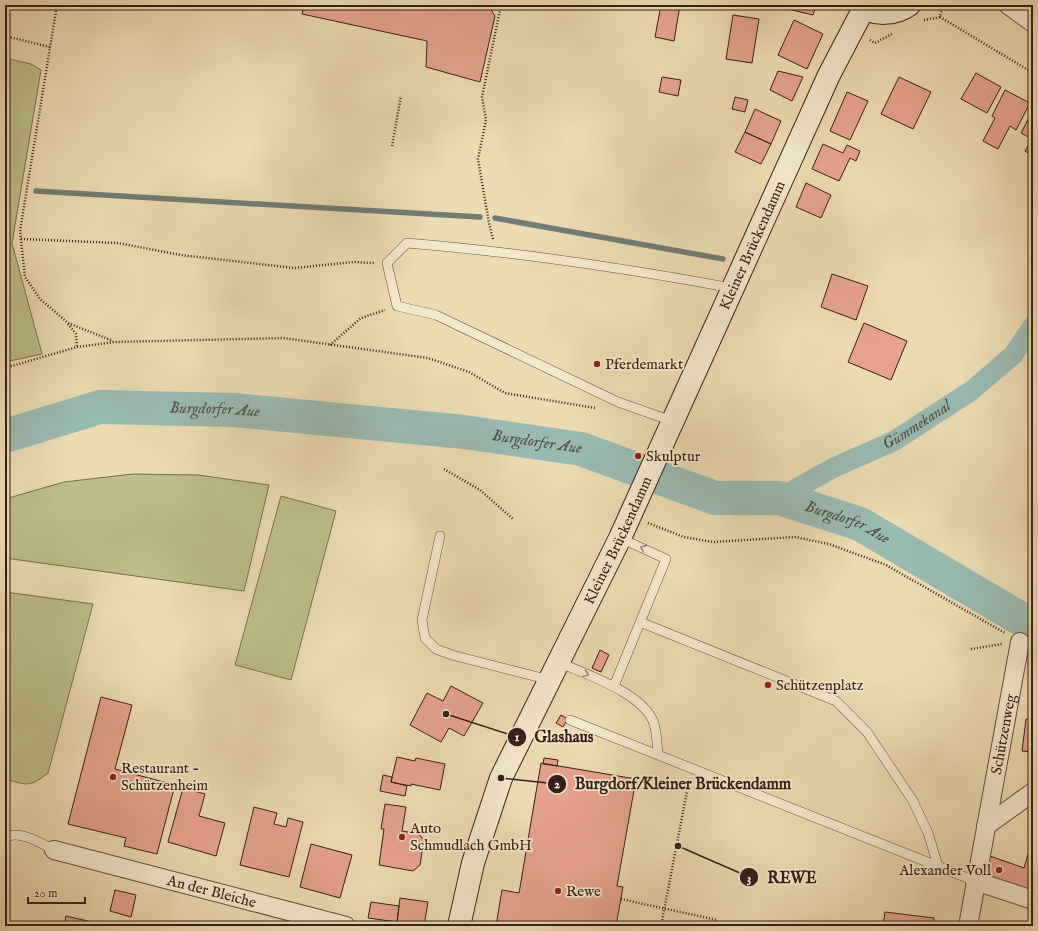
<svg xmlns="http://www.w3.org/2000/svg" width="1038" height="931" font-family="'IM FELL English',serif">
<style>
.green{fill:#bdbe89;stroke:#786f50}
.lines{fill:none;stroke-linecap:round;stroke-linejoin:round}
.stream{stroke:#717c74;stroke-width:5.5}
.canal{stroke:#99bab1;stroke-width:20}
.river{stroke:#99bab1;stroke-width:34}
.building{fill:#e7a18e;stroke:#342018}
.service-casing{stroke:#624e3e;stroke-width:10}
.minor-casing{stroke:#624e3e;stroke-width:20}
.secondary-casing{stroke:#342018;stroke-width:24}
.path{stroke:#342018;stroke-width:2.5;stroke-dasharray:1 2;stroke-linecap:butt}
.service{stroke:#f3e7cd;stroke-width:9}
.minor{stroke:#f3e7cd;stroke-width:18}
.secondary{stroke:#f3e7cd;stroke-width:22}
.oneway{stroke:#9d8d7c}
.poi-dot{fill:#8f2418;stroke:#f3e7cd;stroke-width:1.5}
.labels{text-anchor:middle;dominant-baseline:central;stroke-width:3.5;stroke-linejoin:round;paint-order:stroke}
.street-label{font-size:15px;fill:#342018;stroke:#f3e7cd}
.poi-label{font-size:15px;fill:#342018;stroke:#f3e7cd;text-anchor:start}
.water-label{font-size:16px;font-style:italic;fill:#524e46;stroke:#f3e7cd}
.leader{fill:none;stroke:#342018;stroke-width:1.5}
.callout-dot{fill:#342018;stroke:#f3e7cd;stroke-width:1.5}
.mark-label{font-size:12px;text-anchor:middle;font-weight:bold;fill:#fff}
.callout-label{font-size:16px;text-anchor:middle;font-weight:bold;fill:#342018;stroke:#f3e7cd;stroke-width:3.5;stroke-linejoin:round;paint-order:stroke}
</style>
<rect width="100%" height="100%" fill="#ecdab2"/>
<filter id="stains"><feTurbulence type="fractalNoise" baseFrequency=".005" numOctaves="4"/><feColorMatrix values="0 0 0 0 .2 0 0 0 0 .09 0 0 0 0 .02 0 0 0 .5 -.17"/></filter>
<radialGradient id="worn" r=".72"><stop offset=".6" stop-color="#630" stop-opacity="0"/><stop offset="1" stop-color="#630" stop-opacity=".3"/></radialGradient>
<path class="green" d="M5 58 31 64 41 70 12 243 42 354 5 362Z
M133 474 198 475 269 485 244 591 5 558V499L64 482Z
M281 496 336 511 291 680 235 665Z
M5 592 93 604 48 773C29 788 27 785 5 779Z"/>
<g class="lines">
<path class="stream" d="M36 191 480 217
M495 218 723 259"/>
<path class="canal" id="s1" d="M779 498 835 467 894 441 971 391 1013 355 1033 326"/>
<path class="river" id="s2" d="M5 436 100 407 234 410 464 432 581 449 715 498H779L860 524 1033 626"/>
</g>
<path class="building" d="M304 5H488L495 16 480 82 426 67 427 41 302 14Z
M661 5H680L674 41 655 37Z
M716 5H738L737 9Z
M771 5H816L813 15Z
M733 15 759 19 752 63 726 59Z
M794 20 823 34 807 69 778 55Z
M778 71 803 77 792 101 770 90Z
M976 73 1001 87 987 113 961 99Z
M662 77 681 80 678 96 659 92Z
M899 77 931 92 913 129 881 114Z
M1005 90 1030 103 1016 130 1010 126 998 149 983 141 995 118 992 116Z
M847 92 868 101 850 140 830 131Z
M735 97 748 100 745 112 732 109Z
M755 109 781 121 771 144 745 132Z
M1033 110V156L1025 151 1032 139 1021 133Z
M745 132 771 144 761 164 735 152Z
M823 144 843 153 847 145 860 151 856 161 850 158 839 181 812 169Z
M806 183 831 195 821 218 796 207Z
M832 274 868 286 856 320 821 307Z
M864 323 907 341 891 380 848 362Z
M600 650 609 655 601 672 592 668Z
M451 686 483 703 464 736 449 728 441 742 410 725 427 693 443 701Z
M101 697 132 705 115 769 175 785 157 854 124 846 126 838 68 824Z
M561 715 568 719 563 727 556 723Z
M1026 719 1033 720V752L1022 751Z
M397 757 415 761 416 758 445 764 440 790 411 784V786L391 782Z
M544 758 558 760 557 766 543 764Z
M541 763 636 779 617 886 623 887 616 926H496L502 890 519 893Z
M383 775 392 777 391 782 407 786 405 796 380 791Z
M183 788 205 794 199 816 225 823 216 856 168 842Z
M385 804 406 807 402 831 419 834 424 840 420 865 413 871 379 865 384 829H381Z
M254 807 277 813 274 824 286 827 288 818 303 822 289 877 240 865Z
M311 844 352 855 340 898 300 887Z
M1028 854 1033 857V889L1031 894 986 879 990 856 1024 868Z
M115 890 136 895 131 917 110 911Z
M400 898 428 902 424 926 397 922Z
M371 902 399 906 397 922 368 918Z
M885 912 934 918 933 926H883Z
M66 916 101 924V926H64Z
M39 923 55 926H39Z"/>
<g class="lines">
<g class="service-casing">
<path id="service" d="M672 421 618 402 436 315 397 306 387 263 407 243C516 252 624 268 732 288
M440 536 422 620 425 638 436 649 452 655 550 680
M640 622 836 701 867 732 913 801 928 833 938 866
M558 662C584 674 645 693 654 724 657 733 657 745 658 755
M614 686 666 559 620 538
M570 720 975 881
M5 837C21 830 40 843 54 850"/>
</g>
<g class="minor-casing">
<g id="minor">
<path d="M1008 5 1033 23"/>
<path d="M986 826 1033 792"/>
<path id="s3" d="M54 850 346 926"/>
<path d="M975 881 1033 900"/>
<path id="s4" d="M968 926 1020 642"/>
</g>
</g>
<g class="secondary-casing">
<g id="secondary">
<path d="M860 5C873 16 895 15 909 5"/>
<path id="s5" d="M459 926 473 863 501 778 620 538 829 75 864 8"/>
</g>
</g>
<path class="path" d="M57 5 20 231 25 277 40 299 68 323 113 341
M940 17 1033 73
M924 20 940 17 943 5
M5 36 50 47
M870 40 875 43 892 34
M392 146 401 96
M21 239 118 243 181 255 294 268 354 262 374 263
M493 239 489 223 478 159 486 120 482 97 501 5
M68 324 76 334 77 347
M330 345 361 318 385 310
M5 368 77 347 115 342 283 338 428 358 469 372 505 393 595 408
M444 469 480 490 513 519
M648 523 684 537 713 542 795 537 829 544 886 565 1005 633
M971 649 1002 644
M621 899 717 920
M661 926 689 781"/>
<use href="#service" class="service"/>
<use href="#minor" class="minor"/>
<use href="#secondary" class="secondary"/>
</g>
<defs><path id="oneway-chevron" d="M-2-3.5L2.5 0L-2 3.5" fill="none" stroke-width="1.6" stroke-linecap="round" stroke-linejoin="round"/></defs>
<g class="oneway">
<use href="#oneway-chevron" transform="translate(643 548) rotate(-156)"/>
<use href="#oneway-chevron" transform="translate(586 674) rotate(23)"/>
</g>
<g class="poi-dot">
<circle cx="597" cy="364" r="4"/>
<circle cx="638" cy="456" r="4"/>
<circle cx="768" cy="685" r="4"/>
<circle cx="113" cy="777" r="4"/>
<circle cx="402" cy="837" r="4"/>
<circle cx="999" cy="870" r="4"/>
<circle cx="558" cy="891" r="4"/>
</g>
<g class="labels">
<g class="street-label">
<text stroke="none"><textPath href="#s5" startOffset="743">Kleiner Brückendamm</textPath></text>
<text stroke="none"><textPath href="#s5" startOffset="419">Kleiner Brückendamm</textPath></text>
<text stroke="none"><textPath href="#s4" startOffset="195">Schützenweg</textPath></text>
<text stroke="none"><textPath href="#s3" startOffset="163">An der Bleiche</textPath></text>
</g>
<g class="poi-label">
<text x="605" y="364">Pferdemarkt</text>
<text x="646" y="456">Skulptur</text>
<text x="776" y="685">Schützenplatz</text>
<text x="121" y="768">Restaurant -<tspan x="121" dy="17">Schützenheim</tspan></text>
<text x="410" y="828">Auto<tspan x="410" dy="17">Schmudlach GmbH</tspan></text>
<text x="991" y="870" text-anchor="end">Alexander Voll</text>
<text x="566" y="891">Rewe</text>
</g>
<g class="water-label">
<text stroke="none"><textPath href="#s2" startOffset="214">Burgdorfer Aue</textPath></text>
<text stroke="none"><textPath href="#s1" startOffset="156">Gümmekanal</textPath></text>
<text stroke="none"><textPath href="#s2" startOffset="538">Burgdorfer Aue</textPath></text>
<text stroke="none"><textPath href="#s2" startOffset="862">Burgdorfer Aue</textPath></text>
</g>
</g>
<path class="leader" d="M446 714L517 737M501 778L557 784M678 846L749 877"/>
<g class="callout-dot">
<circle cx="446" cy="714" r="4"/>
<circle cx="501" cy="778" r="4"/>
<circle cx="678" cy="846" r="4"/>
<circle cx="517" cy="737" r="10"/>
<circle cx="557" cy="784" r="10"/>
<circle cx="749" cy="877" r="10"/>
</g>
<g class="mark-label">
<text x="517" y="741">1</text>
<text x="557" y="788">2</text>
<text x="749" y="882">3</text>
</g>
<g class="callout-label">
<text x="564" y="742">Glashaus</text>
<text x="683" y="789">Burgdorf/Kleiner Brückendamm</text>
<text x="792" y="883">REWE</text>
</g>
<rect width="1038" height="931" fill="none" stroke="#ecdab2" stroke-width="20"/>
<rect x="6" y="6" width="1026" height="919" fill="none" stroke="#342018" stroke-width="2"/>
<rect x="10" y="10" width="1018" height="911" fill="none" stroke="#342018"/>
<path d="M28 897v6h57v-6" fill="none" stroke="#342018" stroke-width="2"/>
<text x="34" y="897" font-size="12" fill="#342018" stroke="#f3e7cd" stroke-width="3" paint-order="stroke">20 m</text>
<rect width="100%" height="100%" filter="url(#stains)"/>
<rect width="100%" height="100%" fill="url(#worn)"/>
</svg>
